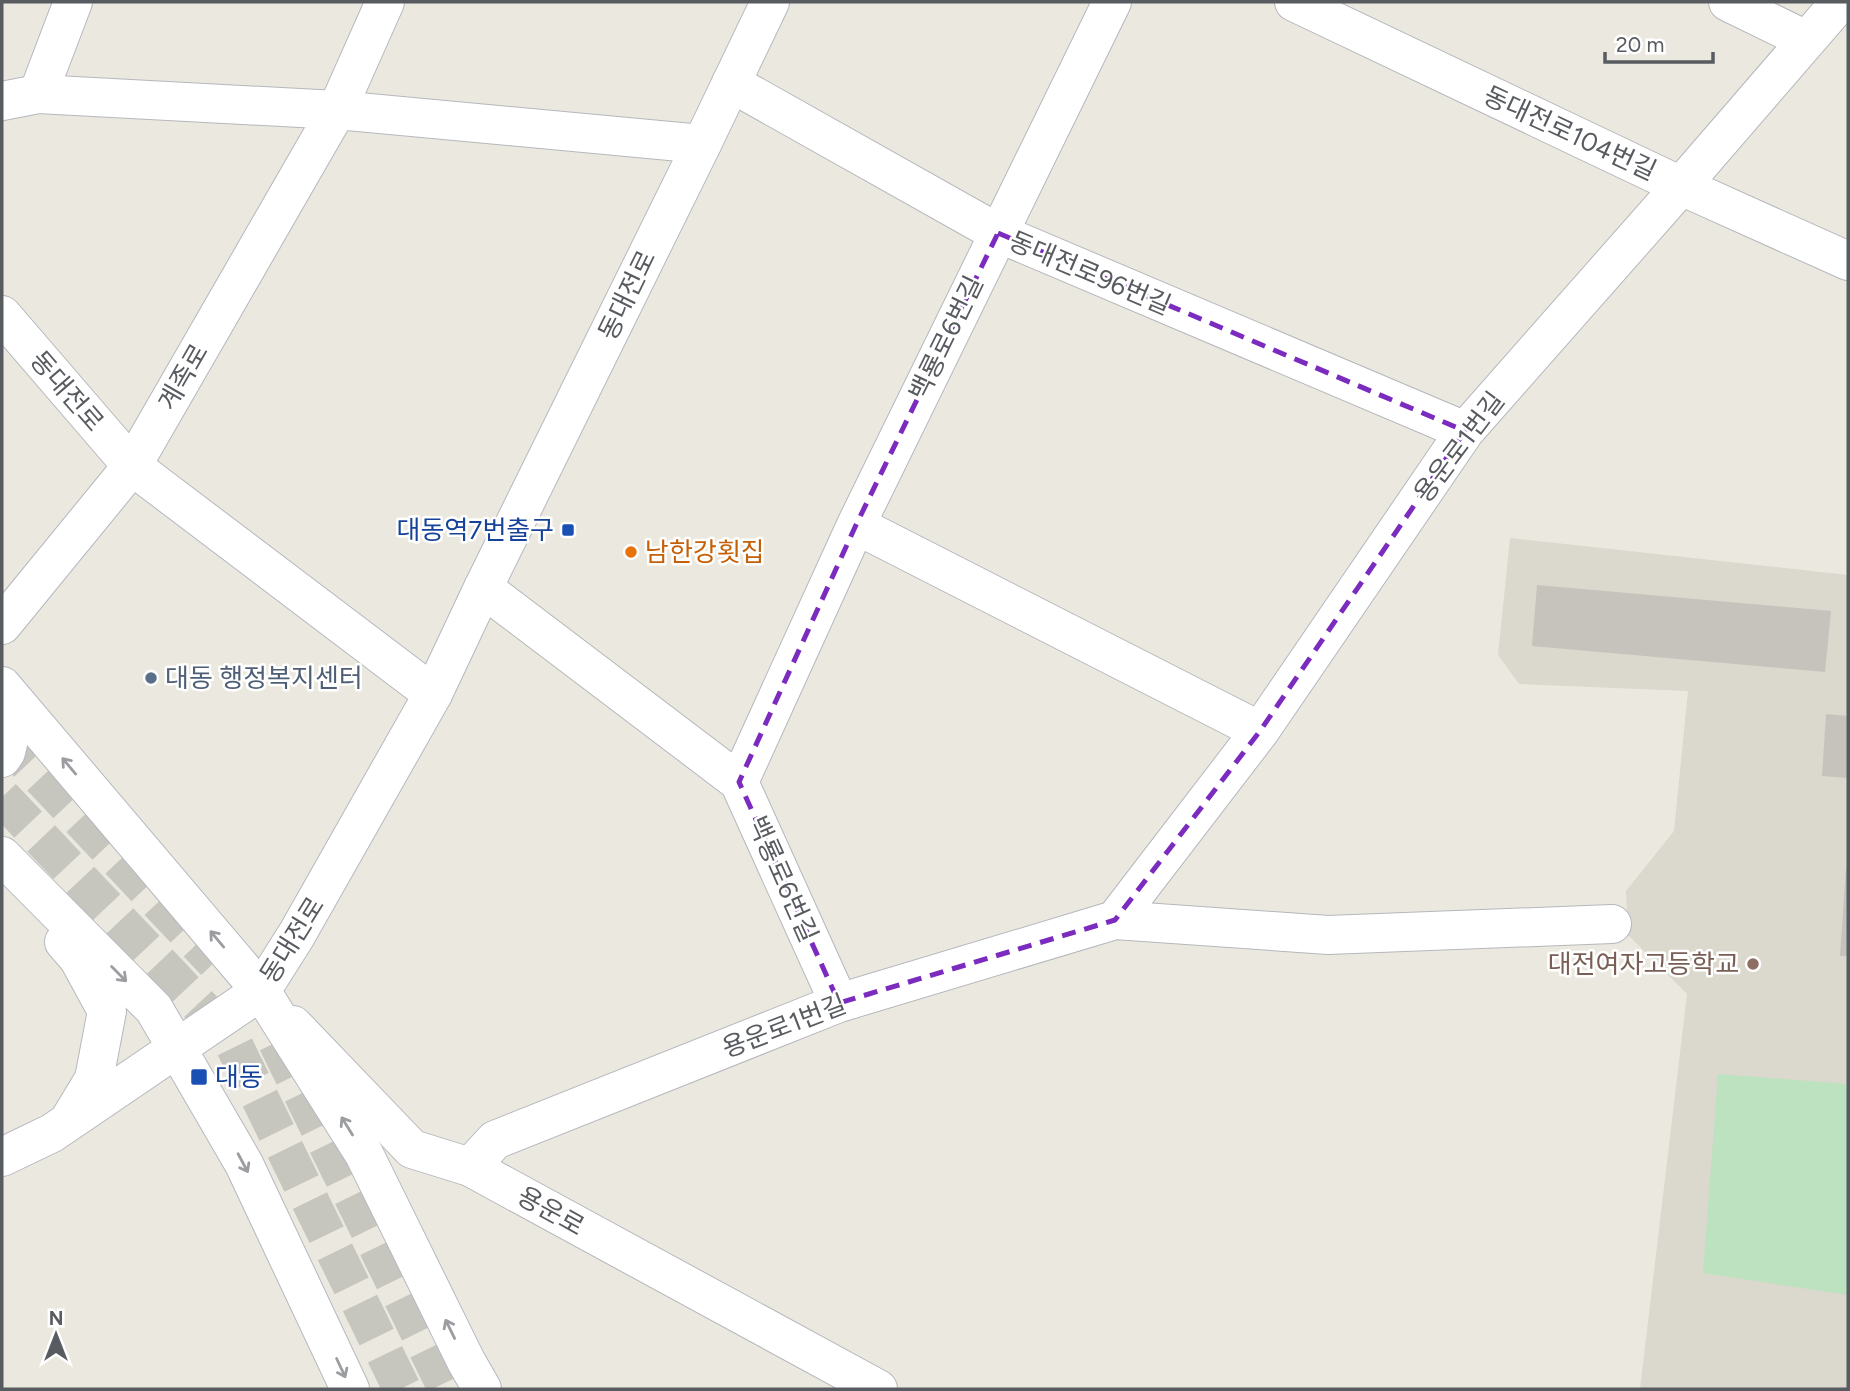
<svg xmlns="http://www.w3.org/2000/svg" width="1850" height="1391" font-family="Figtree,'Noto Sans KR',sans-serif">
<style>
.education{fill:#dbd8cd}
.green{fill:#bce2bf}
.building{fill:#c6c3bd}
.lines{fill:none;stroke-linecap:round;stroke-linejoin:round}
.secondary-tunnel{stroke:#c6c6bf;stroke-width:38;stroke-dasharray:38 19;stroke-linecap:butt}
.minor-casing{stroke:#b5b7bc;stroke-width:40}
.tertiary-casing{stroke:#b5b7bc;stroke-width:40}
.secondary-casing{stroke:#b5b8be;stroke-width:40}
.minor{stroke:#fff;stroke-width:38}
.tertiary{stroke:#fff;stroke-width:38}
.secondary{stroke:#fff;stroke-width:38}
.oneway{stroke:#9b9da0}
.marked{fill:none;stroke:#7b2cbf;stroke-width:5;stroke-dasharray:14 9;stroke-linejoin:round}
.transit-dot{fill:#1a4fb4;stroke:#fff;stroke-width:2.5}
.food-dot{fill:#e8710a;stroke:#fff;stroke-width:2.5}
.service-dot{fill:#5c6f8a;stroke:#fff;stroke-width:2.5}
.education-dot{fill:#8d6e63;stroke:#fff;stroke-width:2.5}
.labels{text-anchor:middle;dominant-baseline:central;stroke-width:5;stroke-linejoin:round;paint-order:stroke}
.street-label{font-size:26px;fill:#585b60;stroke:#fff}
.transit-label{font-size:26px;fill:#164399;stroke:#fff;text-anchor:end}
.food-label{font-size:26px;fill:#c56008;stroke:#fff;text-anchor:start}
.service-label{font-size:26px;fill:#4e5e75;stroke:#fff;text-anchor:start}
.education-label{font-size:26px;fill:#785e54;stroke:#fff;text-anchor:end}
</style>
<rect width="100%" height="100%" fill="#ebe9df"/>
<path class="education" d="M1510 538 1848 575V1389H1640L1687 994 1628 935 1626 891 1674 831 1688 691 1519 684 1498 655Z"/>
<path class="green" d="M1718 1074 1848 1084V1295L1703 1273Z"/>
<path class="building" d="M1537 585 1831 611 1825 672 1532 646Z
M1826 714 1848 716V778L1822 776Z
M1846 869H1848V956H1840Z"/>
<g class="lines">
<path class="secondary-tunnel" d="M2 736 215 962
M2 797 231 1039 402 1389
M277 1042 447 1389"/>
<g class="minor-casing">
<path id="minor" d="M1294 2 1681 186 1848 261
M1728 2 1806 40
M731 83 998 233 1465 431
M38 94 73 2
M2 101 38 94 337 110 702 144
M2 315 132 466 433 694
M856 525 1260 731
M483 588 739 782 839 1003
M2 625 132 466 337 110 385 2
M739 782 856 525 1112 2
M1115 920 1260 731 1465 431 1681 186 1840 2
M470 1167 495 1140 839 1003 1115 920 1328 935 1612 924"/>
</g>
<g class="tertiary-casing">
<path id="tertiary" d="M2 702 13 723 6 752 2 758
M293 1025 412 1149 470 1167 878 1389"/>
</g>
<g class="secondary-casing">
<path id="secondary" d="M2 686 261 991 364 1154 466 1361 482 1389
M2 856 154 1009 244 1164 350 1389
M64 942 78 958 107 1011 94 1079 71 1117
M2 1157 52 1133 261 991 297 934 433 694 483 588 702 144 770 2"/>
</g>
<use href="#minor" class="minor"/>
<use href="#tertiary" class="tertiary"/>
<use href="#secondary" class="secondary"/>
</g>
<defs><path id="oneway-shaft" d="M-6 0H5M1.5-3L5.5 0L1.5 3" fill="none" stroke-width="1.6" stroke-linecap="round" stroke-linejoin="round" transform="scale(1.75)"/></defs>
<g class="oneway">
<use href="#oneway-shaft" transform="translate(69 766) rotate(-130)"/>
<use href="#oneway-shaft" transform="translate(217 939) rotate(-130)"/>
<use href="#oneway-shaft" transform="translate(119 974) rotate(45)"/>
<use href="#oneway-shaft" transform="translate(347 1126) rotate(-122)"/>
<use href="#oneway-shaft" transform="translate(243 1163) rotate(62)"/>
<use href="#oneway-shaft" transform="translate(450 1329) rotate(-116)"/>
<use href="#oneway-shaft" transform="translate(341 1368) rotate(65)"/>
</g>
<path class="marked" d="M998 233 1465 431 1260 731 1115 920 839 1003 739 782 856 525Z"/>
<g class="transit-dot">
<rect x="561" y="523" width="14" height="14" rx="3.5"/>
<rect x="190" y="1068" width="18" height="18" rx="3.5"/>
</g>
<circle class="food-dot" cx="631" cy="552" r="7"/>
<circle class="service-dot" cx="151" cy="678" r="7"/>
<circle class="education-dot" cx="1753" cy="964" r="7"/>
<g class="labels">
<g class="street-label">
<text transform="translate(1570 133) rotate(25)">동대전로104번길</text>
<text transform="translate(1090 273) rotate(23)">동대전로96번길</text>
<text transform="translate(627 295) rotate(-64)">동대전로</text>
<text transform="translate(946 338) rotate(-64)">백룡로6번길</text>
<text transform="translate(183 377) rotate(-60)">계족로</text>
<text transform="translate(67 391) rotate(49)">동대전로</text>
<text transform="translate(1459 447) rotate(-53)">용운로1번길</text>
<text transform="translate(783 879) rotate(66)">백룡로6번길</text>
<text transform="translate(292 940) rotate(-58)">동대전로</text>
<text transform="translate(784 1026) rotate(-21)">용운로1번길</text>
<text transform="translate(551 1211) rotate(29)">용운로</text>
</g>
<g class="transit-label">
<text x="554" y="530">대동역7번출구</text>
<text x="215" y="1077" text-anchor="start">대동</text>
</g>
<g class="food-label">
<text x="645" y="552">남한강횟집</text>
</g>
<g class="service-label">
<text x="165" y="678">대동 행정복지센터</text>
</g>
<g class="education-label">
<text x="1739" y="964">대전여자고등학교</text>
</g>
</g>
<rect width="1850" height="1391" fill="none" stroke="#585b60" stroke-width="7"/>
<g transform="translate(56 1335)" stroke="#ffffff" stroke-width="5" paint-order="stroke">
<path d="M0-5L12 26L0 18L-12 26Z" fill="#585b60"/>
<text y="-10" font-size="19" font-weight="bold" text-anchor="middle" fill="#585b60">N</text>
</g>
<path d="M1605 52v10h108v-10" fill="none" stroke="#585b60" stroke-width="3.5"/>
<text x="1616" y="52" font-size="21" fill="#585b60" stroke="#ffffff" stroke-width="5" paint-order="stroke">20 m</text>
</svg>
